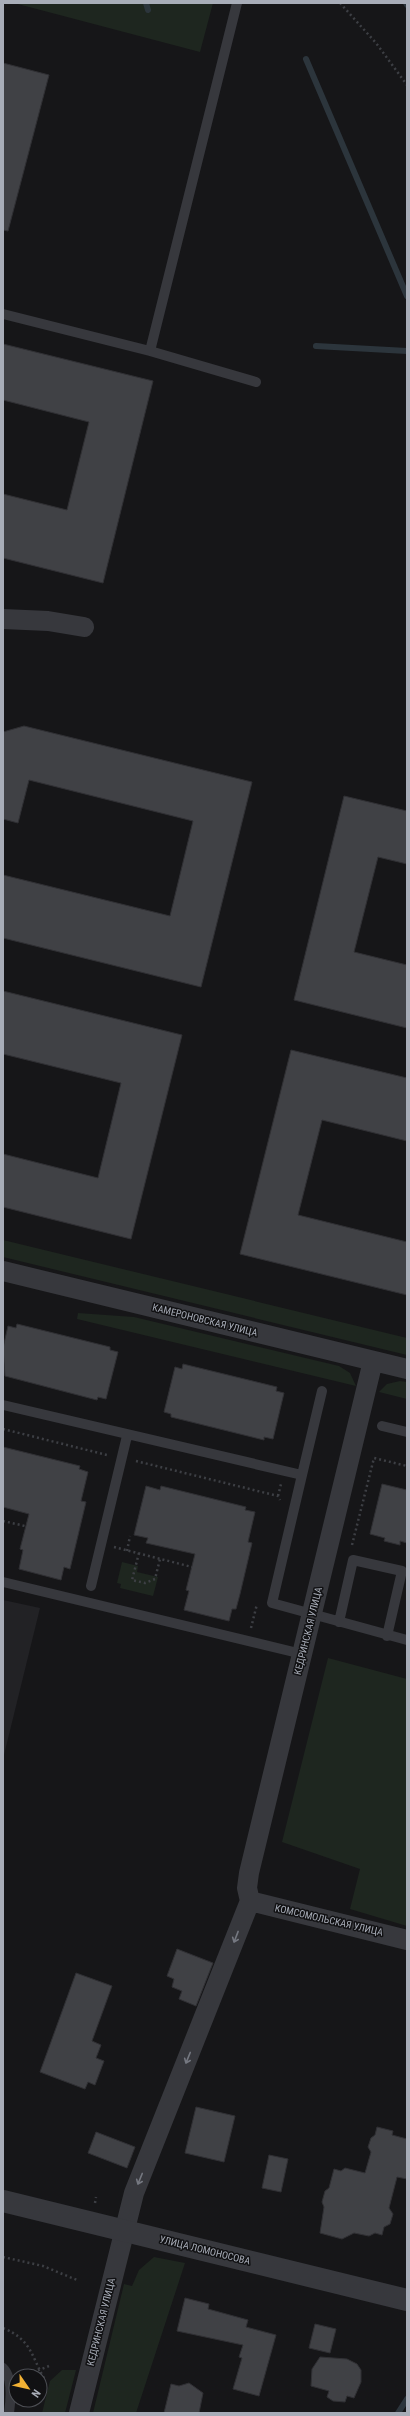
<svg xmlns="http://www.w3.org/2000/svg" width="410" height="2416" font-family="'Roboto Condensed',sans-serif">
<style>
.built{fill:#222225}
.green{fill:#1e261f}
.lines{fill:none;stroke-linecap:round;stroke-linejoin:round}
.stream{stroke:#2c353c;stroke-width:6}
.building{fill:#404145;stroke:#303034}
.path{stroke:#3d3f44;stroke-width:2.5;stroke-dasharray:2 3;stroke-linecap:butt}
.service{stroke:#37383d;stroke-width:10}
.minor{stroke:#37383d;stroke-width:20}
.tertiary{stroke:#37383d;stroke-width:22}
.oneway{stroke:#757881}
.labels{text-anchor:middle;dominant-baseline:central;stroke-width:3;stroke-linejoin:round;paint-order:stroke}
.street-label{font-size:10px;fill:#a8adb8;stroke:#111113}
</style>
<rect width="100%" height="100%" fill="#161618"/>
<path class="built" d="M3 1600 40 1608 3 1759Z"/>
<path class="green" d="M14 3H213L200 52Z
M3 1240 407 1338V1355L3 1257Z
M78 1313 134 1317 339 1366 350 1373 356 1386 77 1319Z
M400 1381 407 1382V1399L379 1392 387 1384Z
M122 1562 138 1566 137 1572 158 1577 153 1596 120 1588 121 1584 117 1583Z
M328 1658 407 1679V1926L350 1909 360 1869 282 1842Z
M154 2257 185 2263 136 2413H93L124 2284 132 2286 139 2270Z
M62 2370H76L65 2413H42L50 2381Z"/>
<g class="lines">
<path class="stream" d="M146 3 148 10
M406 3 407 5
M306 59 407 296
M316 346 407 351
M398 2413 407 2399"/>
</g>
<path class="building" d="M3 63 49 75 8 231 3 230Z
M3 344 153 381 103 583 3 558V494L67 510 89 422 3 400Z
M24 726 252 782 201 987 3 938V875L170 916 193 821 29 780 18 823 3 819V732Z
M344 796 407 811V864L378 857 354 952 407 965V1028L294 1000Z
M3 991 182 1035 131 1239 3 1207V1154L98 1178 121 1083 3 1054Z
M291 1050 407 1078V1141L322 1120 298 1215 407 1242V1295L240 1254Z
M17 1324 110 1347V1350L118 1352 106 1399 98 1397 97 1400 5 1376 3 1348 8 1326 16 1328Z
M183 1364 277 1387 276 1391 284 1393 273 1439 264 1437V1440L248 1436 171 1417V1414L164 1412 175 1367 182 1369Z
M3 1447 80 1466 79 1469 88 1472 81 1501 86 1502 70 1569 64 1567 61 1580 19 1569 23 1550 20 1549 29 1514 3 1507Z
M382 1484 407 1490V1543L400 1541V1545L384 1541 385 1538 370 1534Z
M146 1486 160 1490 161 1486 246 1507 245 1510 255 1512 248 1542 252 1543 240 1594 236 1609H232L229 1621 184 1610 189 1591 186 1590 195 1554 146 1543 148 1538 134 1535Z
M177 1949 213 1963 196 2006 179 1999 182 1991 172 1987 174 1979 167 1976Z
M76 1973 112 1986 92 2041 101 2045 96 2058 104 2061 95 2085 88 2082 85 2089 40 2072Z
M196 2107 235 2116 224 2162 185 2153Z
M377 2127 393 2131 392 2135 407 2139V2179L397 2177 389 2208 393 2214 390 2224 384 2227 382 2235 375 2233 369 2236 354 2233 342 2239 320 2233 324 2207 322 2202 325 2191 329 2188 334 2169 341 2171 345 2168 365 2173 371 2152 368 2147 371 2138 375 2135Z
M96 2132 135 2147 127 2168 88 2153Z
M269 2155 288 2159 281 2192 262 2188Z
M185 2298 209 2304 208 2309 248 2320 246 2327 276 2335 259 2396 233 2389 242 2358 239 2357 243 2345 177 2331Z
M315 2324 336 2329 330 2353 309 2348Z
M320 2357 347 2359 357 2364 361 2370V2382L354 2398 347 2396 345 2402 333 2401 327 2397 329 2391 311 2386 312 2369Z
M189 2383 203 2393 199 2413H164L171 2384 179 2386Z"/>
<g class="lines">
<path class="path" d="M340 3 376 43 407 85
M3 1429 107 1455
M136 1461 278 1496 280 1500
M278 1496 281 1484
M3 1521 25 1526
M352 1545 374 1458 407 1466
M114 1547 192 1567
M127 1551 130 1536
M139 1553 132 1580 145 1583 155 1579 160 1559
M251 1628 257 1604
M95 2203 96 2197
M3 2257 43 2266 77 2280
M3 2328C32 2340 31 2356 45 2380
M24 2376 49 2366"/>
<path class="service" d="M3 314 150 351 256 382
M150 351 237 3
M3 1405 302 1475 272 1603 407 1640
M382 1426 407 1432
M302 1475 322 1391
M3 1582 302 1654
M91 1586 127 1436
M339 1622 353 1560 402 1571 387 1636
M3 2368C13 2378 11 2399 9 2413"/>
<path class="minor" d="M3 619 48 621 84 627
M3 1271 407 1369
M250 1901 247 1888 249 1873 373 1361
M250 1901 407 1940
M79 2413 134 2193 250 1901"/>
<path class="tertiary" d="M3 2201 407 2300"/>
</g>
<defs><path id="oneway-shaft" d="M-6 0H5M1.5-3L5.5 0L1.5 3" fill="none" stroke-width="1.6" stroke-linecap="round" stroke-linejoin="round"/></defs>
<g class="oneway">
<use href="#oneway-shaft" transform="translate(236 1937) rotate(111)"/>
<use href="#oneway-shaft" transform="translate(188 2058) rotate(112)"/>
<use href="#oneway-shaft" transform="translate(140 2179) rotate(112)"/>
</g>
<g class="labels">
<g class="street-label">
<text transform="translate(205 1320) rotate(14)">КАМЕРОНОВСКАЯ УЛИЦА</text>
<text transform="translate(308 1631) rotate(-76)">КЕДРИНСКАЯ УЛИЦА</text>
<text transform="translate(329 1920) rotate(13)">КОМСОМОЛЬСКАЯ УЛИЦА</text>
<text transform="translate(205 2250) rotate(14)">УЛИЦА ЛОМОНОСОВА</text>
<text transform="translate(101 2322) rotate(-76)">КЕДРИНСКАЯ УЛИЦА</text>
</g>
</g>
<rect width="410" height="2416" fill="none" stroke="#a8adb8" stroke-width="8"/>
<g transform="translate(28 2388) rotate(124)"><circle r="19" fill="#111113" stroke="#4d4f55"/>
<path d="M0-3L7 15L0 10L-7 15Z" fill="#f2b134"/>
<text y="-6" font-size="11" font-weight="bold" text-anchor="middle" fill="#a8adb8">N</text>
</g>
</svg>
